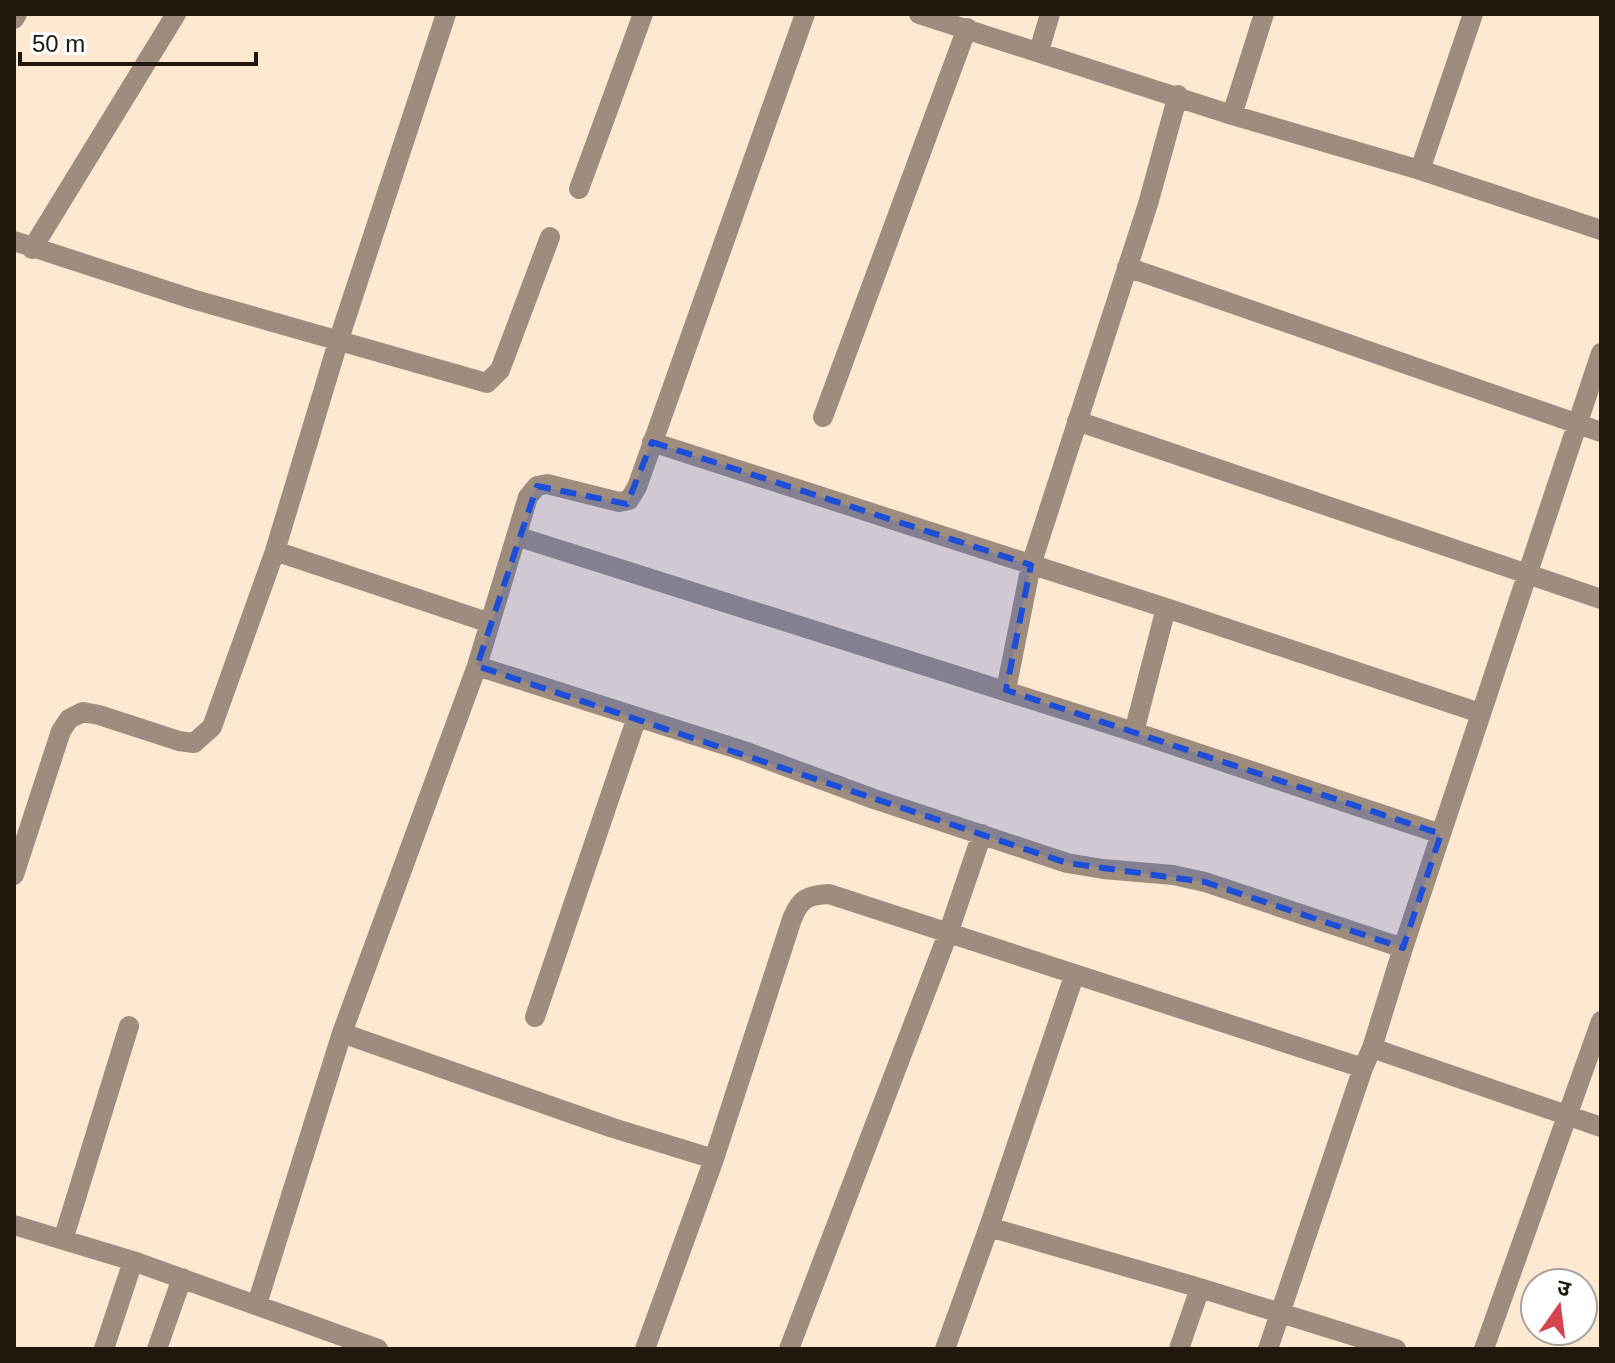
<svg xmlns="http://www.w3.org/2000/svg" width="1615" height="1363" font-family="Helvetica,'Noto Sans Devanagari',sans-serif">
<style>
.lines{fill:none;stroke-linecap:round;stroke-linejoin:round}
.street{stroke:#9e8d7e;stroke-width:20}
.marked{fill:#1d4ed8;fill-opacity:0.2;stroke:#1d4ed8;stroke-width:6;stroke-dasharray:16 10;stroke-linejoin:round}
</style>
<rect width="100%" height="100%" fill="#fde8d2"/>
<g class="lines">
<path class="street" d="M919 14 1232 115 1420 170 1601 230
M14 19 17 14
M1039 51 1050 14
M1232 115 1264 14
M1420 170 1473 14
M579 189 643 14
M14 241 192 299 487 383 500 370 550 237
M32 249 176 14
M1127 267 1601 432
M823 417 967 28
M1077 421 1601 599
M652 442 1166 608
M516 536 1134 732
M275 551 339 339 446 14
M477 666 744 751 874 799 1067 863 1103 869 1173 875 1205 882 1403 948
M1006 690 1031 565 1148 204 1178 95
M1441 834 1134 732 1166 608 1480 713
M14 875 61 731 69 719 83 712 99 715 179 741 194 743 212 727 275 551 490 623
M535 1017 637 717
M342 1033 613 1128 714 1159
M1372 1048 1601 1127
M14 1225 133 1261 378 1349
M989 1227 1074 976
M63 1240 129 1026
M257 1304 342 1033 477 666 528 497 537 486 547 484 619 502 629 500 637 487 805 14
M104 1349 133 1261
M157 1349 182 1278
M645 1349 714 1159 792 919C800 899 807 895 829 894L1363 1068
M789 1349 949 931 982 834
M945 1349 989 1227 1200 1288 1396 1349
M1179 1349 1200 1288
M1268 1349 1363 1068 1372 1048 1403 948 1601 353
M1484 1349 1601 1021"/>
</g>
<path class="marked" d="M652 442 1031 565 1006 690 1441 834 1403 948 1205 882 1067 863 477 666 537 486 627 504Z"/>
<rect width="1615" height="1363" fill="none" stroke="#20170d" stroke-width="32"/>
<g transform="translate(1559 1307) rotate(14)"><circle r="38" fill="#ffffff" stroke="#a6a29e" stroke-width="2"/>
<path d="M0-6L14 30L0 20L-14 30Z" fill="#d5454f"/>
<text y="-12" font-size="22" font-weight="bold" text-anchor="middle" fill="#20170d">उ</text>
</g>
<path d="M20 52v12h236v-12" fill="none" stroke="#20170d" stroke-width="4"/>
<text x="32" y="52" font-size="24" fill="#20170d" stroke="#ffffff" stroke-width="6" paint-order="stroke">50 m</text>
</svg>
